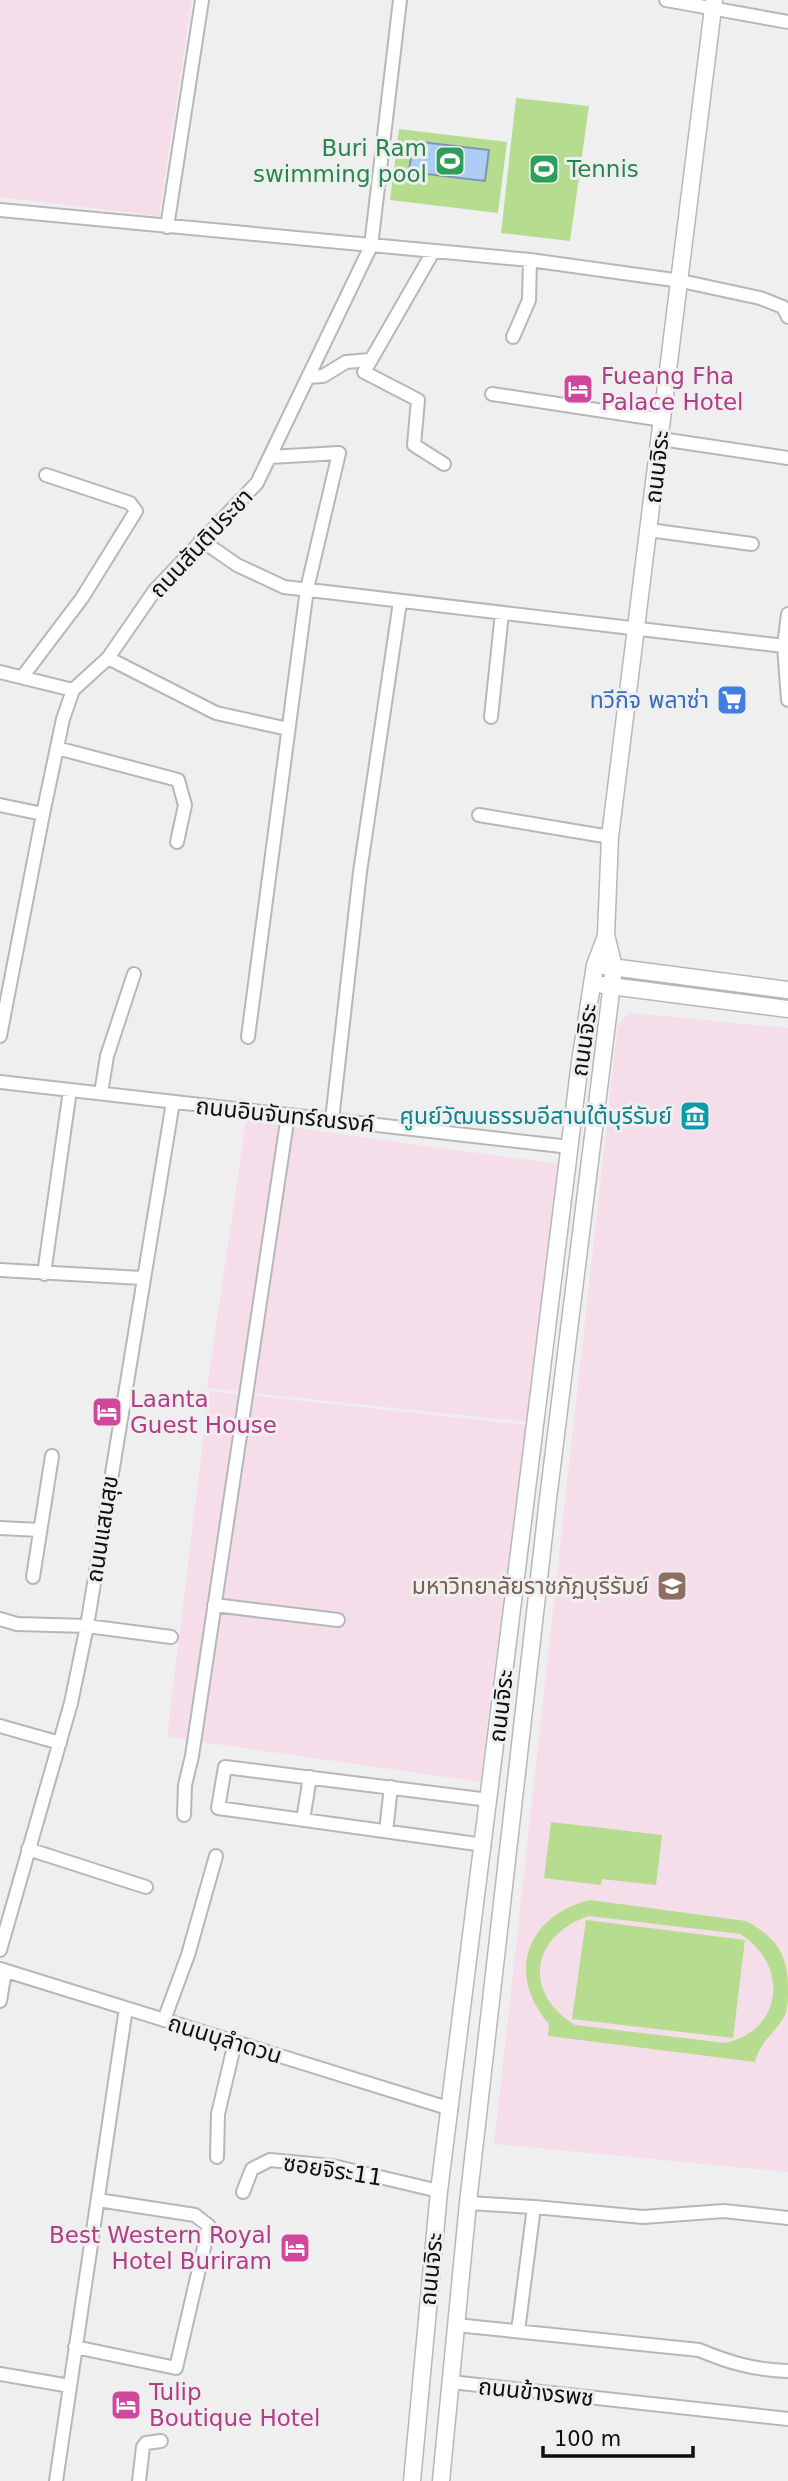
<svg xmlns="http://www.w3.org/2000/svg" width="788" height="2481" font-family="'DejaVu Sans','Noto Sans Thai',sans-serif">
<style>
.education{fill:#f5dde9}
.green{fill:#b6dc90;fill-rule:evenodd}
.water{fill:#accef5;stroke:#7d95b0;stroke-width:2}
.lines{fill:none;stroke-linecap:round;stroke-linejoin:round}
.minor-casing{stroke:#b7b7b8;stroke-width:16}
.major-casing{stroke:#b7b7b8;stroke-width:19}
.minor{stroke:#fff;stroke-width:12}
.major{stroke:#fff;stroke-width:16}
.labels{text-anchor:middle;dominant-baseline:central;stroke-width:6;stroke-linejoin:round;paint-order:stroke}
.leisure-label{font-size:23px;fill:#27864d;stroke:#efeff0;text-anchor:end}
.hotel-label{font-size:23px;fill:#b23c85;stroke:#efeff0;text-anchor:start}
.street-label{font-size:23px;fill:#0f0f0f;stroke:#efeff0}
.shop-label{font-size:23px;fill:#366cbe;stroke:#efeff0;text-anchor:end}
.culture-label{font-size:23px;fill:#0d838f;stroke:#efeff0;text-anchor:end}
.education-label{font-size:23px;fill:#785e54;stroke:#efeff0;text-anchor:end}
</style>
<rect width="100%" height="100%" fill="#efeff0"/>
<path class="education" d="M0 0H192L159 216 0 197Z
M631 1013 788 1028V2172L494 2144 618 1023Z
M246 1121 558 1164 527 1422 207 1388Z
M209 1391 526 1425 480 1782 167 1737Z"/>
<path class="green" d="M516 98 589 106 570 241 501 233Z
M399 129 507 142 498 213 390 200Z
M551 1822 662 1835 656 1885 602 1879 601 1885 544 1878Z
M590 1900 746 1921C777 1938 788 1954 788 1990 788 1999 788 2008 784 2017 774 2034 759 2043 755 2062L548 2036 549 2024C505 1974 527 1915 590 1900ZM589 1916 740 1934C788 1963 785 2030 725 2043L575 2025C522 1993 531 1935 589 1916Z
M586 1920 745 1940 733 2038 572 2019Z"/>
<path class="water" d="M413 141 489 150 485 181 409 172Z"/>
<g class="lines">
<g class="minor-casing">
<path id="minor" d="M666 0 788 22
M0 210 530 260 681 281 760 298 783 307 788 317
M167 227 202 0
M433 252 364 372 418 400 414 445 444 464
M513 337 529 300 530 260
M308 377 323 376 346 362 370 360
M492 394 663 420
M661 439 788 458
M649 530 752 544
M201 540 237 565 284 587 784 646
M788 614 784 646 788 700
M108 658 216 713 288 729
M0 672 73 690
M23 676 82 598 136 511 130 503 46 475
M491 717 502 613
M57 748 178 780 185 805 177 842
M0 805 43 814
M479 815 610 837
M0 1036 43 814 63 719 73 690 108 658 155 590 257 483 371 246 400 0
M248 1037 307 589 339 453 270 457
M0 1082 570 1147
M101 1093 107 1056 134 974
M332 1120 360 872 400 602
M0 1270 142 1278
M44 1274 70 1090
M0 1528 40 1530
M33 1577 52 1456
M214 1605 338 1620
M0 1619 17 1624 87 1626 171 1637
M0 1726 60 1743
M184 1815 185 1785 192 1756 288 1115
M303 1820 310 1777
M386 1831 391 1787
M484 1845 218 1808 225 1767 489 1800
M28 1849 146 1887
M0 1950 71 1703 87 1626 173 1102
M0 1969 451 2109
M0 2001 5 1971
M164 2020 188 1955 216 1856
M217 2157 218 2114 235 2042
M243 2192 252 2169 270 2160 333 2166 439 2191
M468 2203 534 2207
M456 2325 699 2350C730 2363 755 2370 788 2371
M518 2331 534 2207 643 2217 724 2211 788 2218
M75 2347 176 2368 209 2226 195 2215 98 2200
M0 2374 70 2386
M451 2382 788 2419
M56 2481 126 2008
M139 2481 143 2447 146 2443 161 2441"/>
</g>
<g class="major-casing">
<path id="major" d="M604 966 788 990
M603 985 788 1009
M412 2481 439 2191 526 1497 580 1062 595 965 606 936
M441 2481 468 2203 548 1499 614 967 606 935 610 837 714 0"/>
</g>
<use href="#minor" class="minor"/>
<use href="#major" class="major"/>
</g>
<defs>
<g id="stadium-square" transform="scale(1.575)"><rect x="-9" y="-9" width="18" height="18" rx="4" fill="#2e9e5b" stroke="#efeff0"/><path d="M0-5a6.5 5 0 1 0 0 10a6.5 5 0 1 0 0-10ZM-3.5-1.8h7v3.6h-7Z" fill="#fff"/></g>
<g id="hotel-square" transform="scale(1.575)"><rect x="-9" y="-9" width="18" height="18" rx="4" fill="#d1479c" stroke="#efeff0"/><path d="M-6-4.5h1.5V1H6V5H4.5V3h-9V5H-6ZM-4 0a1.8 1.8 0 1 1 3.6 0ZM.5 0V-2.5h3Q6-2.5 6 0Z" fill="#fff"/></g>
<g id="supermarket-square" transform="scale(1.575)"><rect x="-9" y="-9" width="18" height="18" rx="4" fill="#3f7fe0" stroke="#efeff0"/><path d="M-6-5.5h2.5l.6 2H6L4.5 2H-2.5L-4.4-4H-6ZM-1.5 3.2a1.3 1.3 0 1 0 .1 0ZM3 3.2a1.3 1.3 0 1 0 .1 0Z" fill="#fff"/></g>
<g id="museum-square" transform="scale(1.575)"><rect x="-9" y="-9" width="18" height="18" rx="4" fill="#0f9aa8" stroke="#efeff0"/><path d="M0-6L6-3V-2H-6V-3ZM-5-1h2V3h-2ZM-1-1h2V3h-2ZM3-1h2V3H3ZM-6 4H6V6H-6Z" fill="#fff"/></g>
<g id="university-square" transform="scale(1.575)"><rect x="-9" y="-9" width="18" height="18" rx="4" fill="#8d6e63" stroke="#efeff0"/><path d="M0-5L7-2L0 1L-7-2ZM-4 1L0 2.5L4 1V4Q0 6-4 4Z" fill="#fff"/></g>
</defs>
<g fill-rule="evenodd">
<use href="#stadium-square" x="450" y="161"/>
<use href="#stadium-square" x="544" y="169"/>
<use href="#hotel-square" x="578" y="389"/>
<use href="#supermarket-square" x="732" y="700"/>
<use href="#museum-square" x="695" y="1116"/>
<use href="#hotel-square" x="107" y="1412"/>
<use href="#university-square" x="672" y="1586"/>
<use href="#hotel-square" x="295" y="2248"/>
<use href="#hotel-square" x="126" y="2405"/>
</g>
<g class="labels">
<g class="leisure-label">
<text x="427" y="148">Buri Ram<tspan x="427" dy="26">swimming pool</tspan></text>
<text x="567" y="169" text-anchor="start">Tennis</text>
</g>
<g class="hotel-label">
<text x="601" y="376">Fueang Fha<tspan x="601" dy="26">Palace Hotel</tspan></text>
<text x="130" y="1399">Laanta<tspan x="130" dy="26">Guest House</tspan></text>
<text x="272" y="2235" text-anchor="end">Best Western Royal<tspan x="272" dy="26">Hotel Buriram</tspan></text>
<text x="149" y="2392">Tulip<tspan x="149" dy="26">Boutique Hotel</tspan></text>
</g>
<g class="street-label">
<text transform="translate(657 467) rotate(-83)">ถนนจิระ</text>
<text transform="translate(201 543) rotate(-47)">ถนนสันติประชา</text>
<text transform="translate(584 1040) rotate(-82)">ถนนจิระ</text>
<text transform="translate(285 1115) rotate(6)">ถนนอินจันทร์ณรงค์</text>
<text transform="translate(102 1529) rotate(-81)">ถนนแสนสุข</text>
<text transform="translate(501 1706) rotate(-83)">ถนนจิระ</text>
<text transform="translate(225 2039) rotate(17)">ถนนบุลำดวน</text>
<text transform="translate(333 2170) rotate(9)">ซอยจิระ11</text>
<text transform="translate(431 2269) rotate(-84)">ถนนจิระ</text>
<text transform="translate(536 2392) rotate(6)">ถนนข้างรพช</text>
</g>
<g class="shop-label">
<text x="709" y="700">ทวีกิจ พลาซ่า</text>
</g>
<g class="culture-label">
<text x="672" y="1116">ศูนย์วัฒนธรรมอีสานใต้บุรีรัมย์</text>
</g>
<g class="education-label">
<text x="649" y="1586">มหาวิทยาลัยราชภัฏบุรีรัมย์</text>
</g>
</g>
<path d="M543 2446v10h150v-10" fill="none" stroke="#0f0f0f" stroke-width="3.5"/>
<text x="554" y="2446" font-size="21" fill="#0f0f0f" stroke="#efeff0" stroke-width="5" paint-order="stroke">100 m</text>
</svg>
